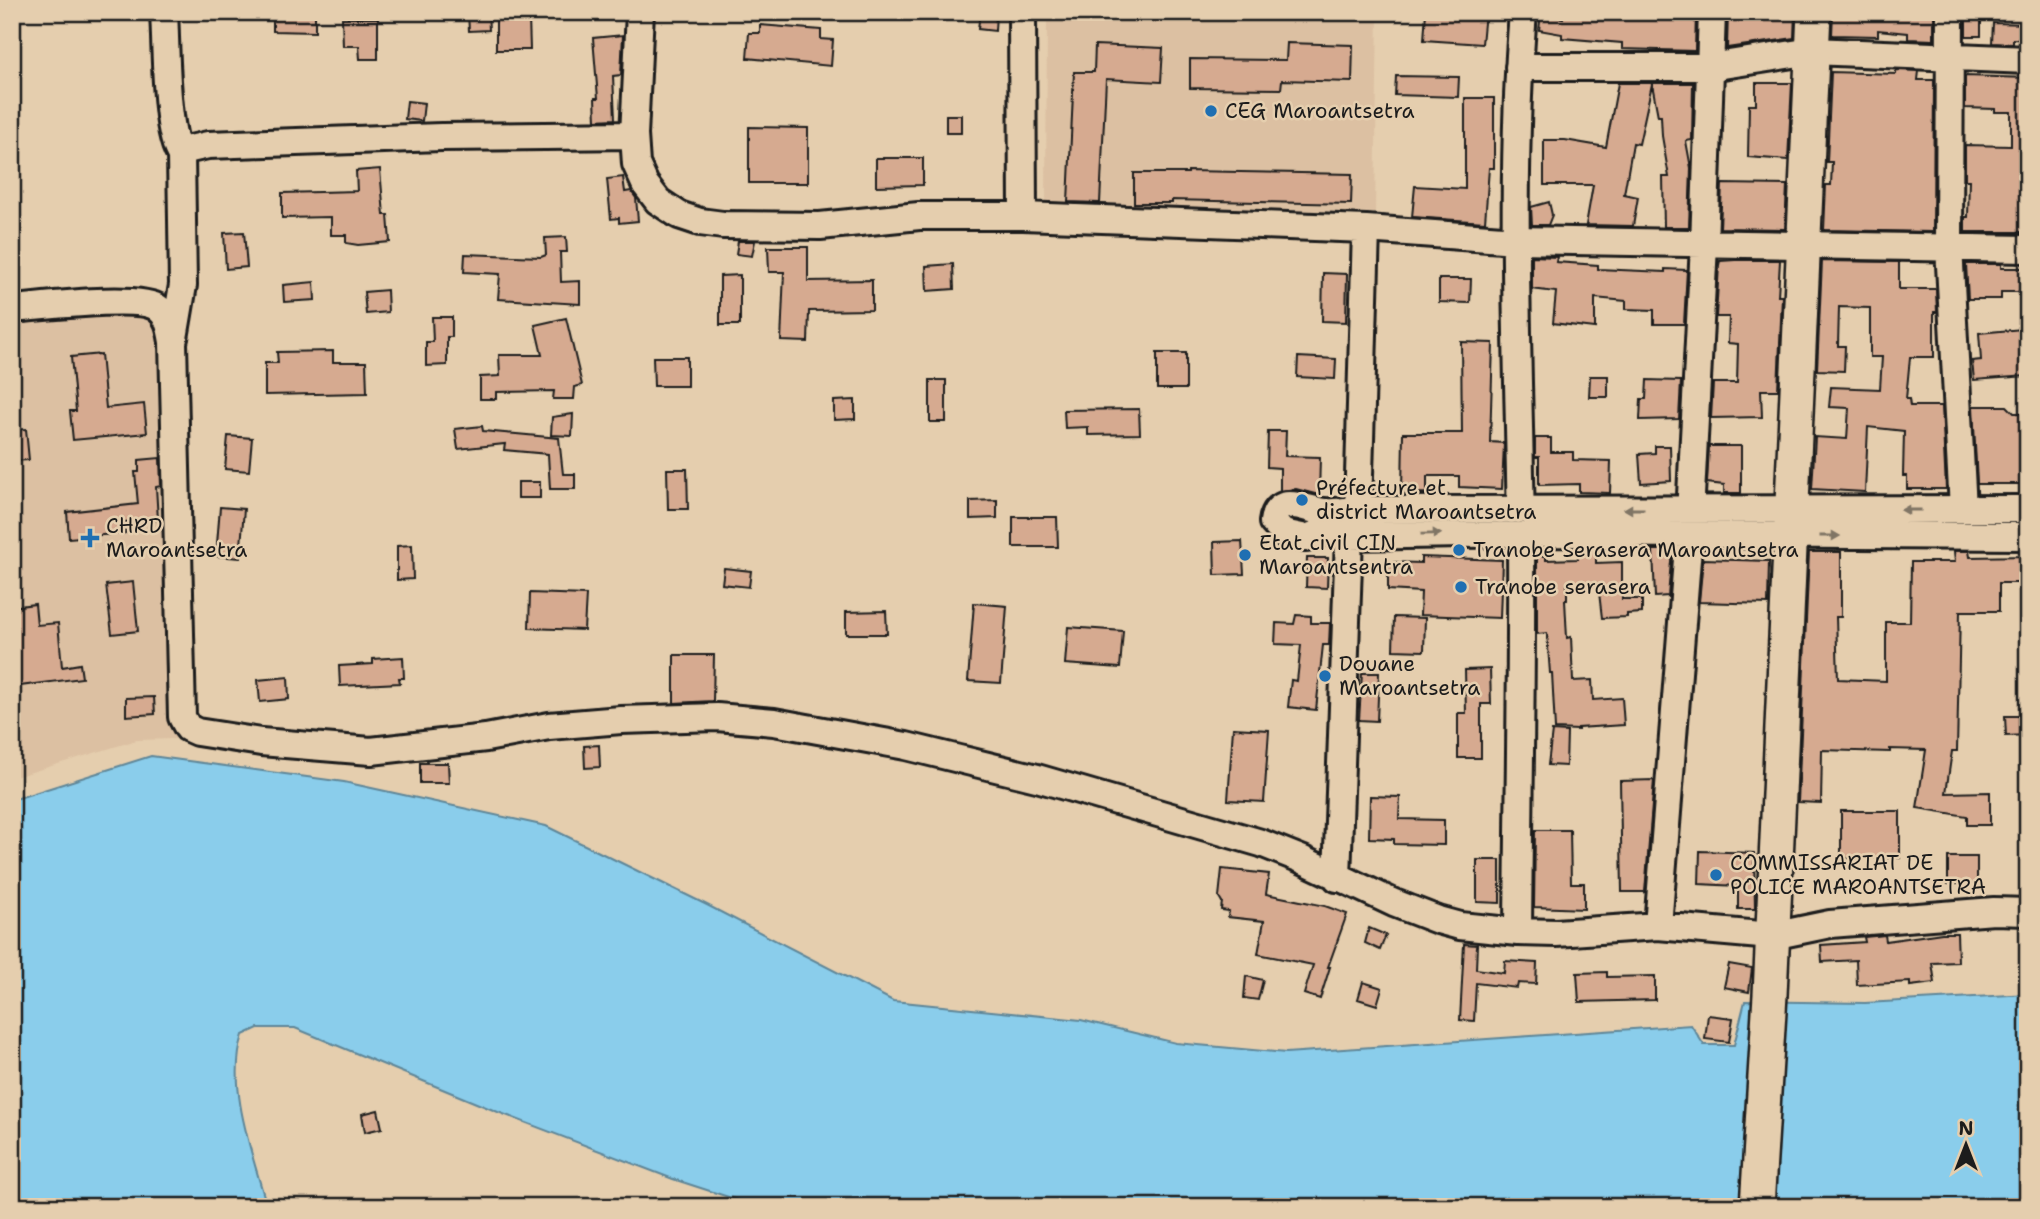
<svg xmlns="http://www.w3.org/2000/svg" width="2040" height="1219" font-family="'Shantell Sans',sans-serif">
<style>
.built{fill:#dcc0a2}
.water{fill:#8acdeb;stroke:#5e8698;stroke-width:2}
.building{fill:#d6aa90;stroke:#1c1c1c;stroke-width:2}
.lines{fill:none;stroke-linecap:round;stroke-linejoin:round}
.minor-casing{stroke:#1c1c1c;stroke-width:32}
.major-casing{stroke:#1c1c1c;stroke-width:38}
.minor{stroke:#e5ceae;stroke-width:26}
.major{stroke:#e5ceae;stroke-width:33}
.oneway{fill:#807565}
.poi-dot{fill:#1f6fb2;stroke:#e5ceae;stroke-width:2.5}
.labels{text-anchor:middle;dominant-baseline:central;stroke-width:5;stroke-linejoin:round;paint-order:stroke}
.poi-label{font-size:21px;fill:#1c1c1c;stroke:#e5ceae;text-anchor:start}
</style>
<rect width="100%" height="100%" fill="#e5ceae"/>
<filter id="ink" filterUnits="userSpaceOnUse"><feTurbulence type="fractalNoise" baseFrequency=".0143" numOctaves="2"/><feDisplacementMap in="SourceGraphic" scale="14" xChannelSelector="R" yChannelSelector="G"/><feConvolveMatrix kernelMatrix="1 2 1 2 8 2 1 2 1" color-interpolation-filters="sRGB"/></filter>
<g filter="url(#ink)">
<path class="built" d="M1047 12H1378L1375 213 1046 211Z
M136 306 152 319 159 337 176 739 137 740 12 778V315Z"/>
<path class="water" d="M151 756 344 782 546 826 707 905 893 1001 1081 1020 1176 1043 1286 1053 1691 1025 1704 1045H1734L1745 1001 1865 1003 2028 994V1207H759L673 1179 498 1112 295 1028H258L243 1035C226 1087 253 1155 267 1207H12V800Z"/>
<path class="building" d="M273 12H315V32L273 31Z
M468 12H488L489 30 469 31Z
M980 12 996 13 995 31 978 29Z
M1426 12H1485L1482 44 1424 40Z
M1564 12H1696L1695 51 1622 49V43L1562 38V34L1539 30 1541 14 1563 18Z
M1728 12H1795L1794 38 1727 48Z
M1833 12H1878L1908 15V12H1934V40L1908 39V33L1878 30V36L1832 35Z
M1966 16 1981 17V36H1966Z
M496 17H529L530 50H496Z
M342 18H378V59H360L359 46H343Z
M1993 23 2028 24V40L2013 39V44L1992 43Z
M760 25 821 30V39L833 40 831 66 747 58 749 33H760Z
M623 35 621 75 613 76 615 119 596 120 595 98H598L593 38Z
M1287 43 1353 45 1352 82 1282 80 1281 89 1190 88V59L1286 60Z
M1095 45 1163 48 1161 82 1106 79 1100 203 1068 202 1074 72H1094Z
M1896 70 1919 71 1918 80H1934L1933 232 1824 230 1826 185H1831L1832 162H1827L1831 72 1896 74Z
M1396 76 1459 77 1458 97 1395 95Z
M1965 76 2028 78V232H1965V217H1968L1969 180H1965V145L2011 146V112H1995V109L1965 108Z
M1618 83H1693L1692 140 1686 141 1691 168 1689 227H1664L1663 177H1669L1662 136 1661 116H1658L1652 84 1639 144 1633 143 1624 194 1638 197 1633 226 1586 225 1593 185H1544V140H1565L1606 147Z
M1756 83H1792L1788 160 1748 157 1749 105H1756Z
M1465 98H1494V168H1489L1485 222 1412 217 1415 186 1465 189Z
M407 101 424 103 422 121 405 119Z
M946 115H961V133H946Z
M749 127 808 128V183H749Z
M876 158H923V185L876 186Z
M380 169 384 215H388L390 242 358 245 346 243V235H331V217L282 218V193L357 191 356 171Z
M1188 171 1352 174 1351 204 1172 200V203H1134V173H1188Z
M623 177 625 192 631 191 636 198 638 221 619 223V218L611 219 607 179Z
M1722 184 1787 185 1785 229 1720 228Z
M1549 202 1552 215 1548 225H1532L1531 207Z
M244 232 247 267 226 269 224 233Z
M566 237 567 252H560L561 282 580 281V304L498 299 500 274 464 272 465 254 541 257 546 255 545 238Z
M738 241H755L752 256 736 254Z
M768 247H808V281L872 280V310L809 311 808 342 781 341 784 272H769Z
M1532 256 1557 257 1556 262 1598 265V269L1665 272V269L1687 270 1684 324H1654V310L1626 309V301L1595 298V328L1553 323 1556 292 1532 289Z
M1735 260H1780L1778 296H1782L1778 390H1761L1762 417 1711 418 1713 383H1737L1738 344 1728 343 1729 317H1716L1719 265 1720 261Z
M1822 261 1899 262V289H1936L1937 312H1934V357H1910L1906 399H1909L1910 406H1942L1946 489H1907V476H1903L1904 431 1868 427 1865 492 1812 489 1815 437 1847 439 1849 408 1829 407 1831 387 1880 389 1882 357H1870V308L1839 307 1838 346H1845L1844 371 1817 370Z
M953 264 954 289 927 291 926 266Z
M1966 264H2001V268H2028V292H2001V299H1968Z
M1323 273 1347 274 1346 322 1322 321Z
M740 275V325H720V276Z
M1439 279H1471L1470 303 1439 302Z
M314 282 315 300 284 302 283 285Z
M387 290 388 312 366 314 364 292Z
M432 317H452V337H447V365L426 366V342H433Z
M566 318 582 385 575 387 574 399H553L554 391 496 392V399H480V377L500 376 499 355H542L535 325Z
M2022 329 2027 376 1974 380 1972 361 1981 360 1979 333Z
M1461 342 1493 343 1490 442 1504 443 1502 489 1459 487V476H1427V493L1402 494 1403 433H1462Z
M333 351V362H366L367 393 265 395V363H278L277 352Z
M1157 353H1186V389H1157Z
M101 354 106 408 144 404 147 433 73 440 70 411H76L71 357Z
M653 357H687V386H654Z
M1298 357 1336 359 1335 379 1297 377Z
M1590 376H1608V397H1589Z
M930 380H946V422H930Z
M1647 380 1681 381 1679 419 1640 420 1641 399H1646Z
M855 400V419L834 420V401Z
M1973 406H2007L2014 413H2028V484H1977Z
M1139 409 1140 434 1088 435V427L1065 428 1064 410Z
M573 414 572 436 551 435 552 417Z
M482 426 483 431 559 438 563 474H575V489H550L548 454 504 450 505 444 458 449 455 429Z
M26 429 29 460 12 461V430Z
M1268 431H1286L1285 456 1320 457 1319 495 1296 489 1280 491V468L1267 467Z
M228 436 252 438 249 471 225 469Z
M1535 438H1551V452H1573V460L1611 461 1610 493 1579 492V484L1539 485V457H1535Z
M1655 446H1670L1671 481 1641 483 1639 454 1655 453Z
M1709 446H1741V493H1724V485L1707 483Z
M160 458 161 486 156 487 158 520 124 522 125 533 69 538 67 512 138 504 135 472H139V460Z
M667 469H687L688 509H668Z
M518 482H540V498H518Z
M997 500V518L970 519V501Z
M220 507 244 509 240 558 216 556Z
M1013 517H1057L1058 547H1013Z
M1242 541 1244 574 1215 575 1214 542Z
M412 545 413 579 397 580V546Z
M1578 549H1596V563L1622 562V599H1642V613L1627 614V617L1602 618 1598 584 1567 585V600H1565L1567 638 1571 637 1573 681 1592 680 1593 700 1622 698 1624 725 1578 728V730L1555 729 1552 673H1550L1547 633 1537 634V556H1546V560L1578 559Z
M1653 550H1672L1668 596 1655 597Z
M1954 551H1969L1970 557 2028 556V583H1999V611H1960L1957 751H1952L1946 793 1990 792V825H1967V816L1917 808 1926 750 1890 749V752L1822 750 1821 803 1798 802 1809 552H1841V617H1836L1838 679 1886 681V622H1910L1911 562H1955Z
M1421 557 1502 560 1500 618 1420 615 1421 592 1388 590V562L1421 563Z
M1307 558H1328L1327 588 1306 587Z
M1703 559 1769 561 1768 604 1699 602Z
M724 568 751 571 749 587 722 584Z
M133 582 138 631 112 634 106 585Z
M530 593 586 595 584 630 529 628Z
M974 603 1007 606 1001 683 968 681Z
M35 604 37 625 58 623 62 667 80 664 82 678 12 687V607Z
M886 611 887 634H846V612Z
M1296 615 1311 616V623H1330L1329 645H1323L1316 710 1288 707 1291 680 1297 681 1301 645 1275 644 1276 623 1294 624Z
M1394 617 1425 618 1424 651 1393 650Z
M1068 627 1123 631 1120 668 1065 664Z
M674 655H714L713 701 674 703Z
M403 657 404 678H399L400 683 340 686 339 666 373 664V659Z
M1490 669 1491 704H1481V758H1458V713H1466L1465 670Z
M1362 673H1379L1377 721 1359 720Z
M288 677 289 699 260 702 258 680Z
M154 697 155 714 126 716V698Z
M2005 716H2028V735L2006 736Z
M1233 728 1269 730 1264 802 1228 800Z
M1552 731 1567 732 1566 766 1548 765Z
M599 745 600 767 585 768 584 746Z
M420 763H448L449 783H420Z
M1654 780 1645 892H1622L1620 781Z
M1370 796 1400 797 1399 819 1444 820V845L1394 844V839L1369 838Z
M1841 811H1900V858H1841Z
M1535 830H1570L1571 883H1584V909L1534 907Z
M1700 851 1754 853 1755 909H1738V886L1699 884Z
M1948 857H1977V884H1948Z
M1477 860H1500V903L1477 902Z
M1222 869 1269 874 1266 894 1325 906 1347 914 1328 967H1330L1320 999 1304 994 1313 965 1258 954 1264 921 1228 917 1229 911 1221 910 1222 902 1219 897Z
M1369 928 1386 935 1380 950 1365 943Z
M1942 933H1957L1958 962 1932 963 1935 983 1910 986V982L1857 985 1856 960 1822 962 1821 945 1865 942 1864 937 1885 935 1886 941Z
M1464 944 1477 945 1476 969 1504 973 1505 961 1537 963 1536 984 1518 983 1517 988 1476 983 1474 1021 1460 1020Z
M1729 964 1752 968 1749 992 1724 987Z
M1607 972V977L1655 976V1000L1579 1002 1577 973Z
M1246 976 1263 980 1258 1000 1244 998Z
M1363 982 1382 988 1377 1005 1358 999Z
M1708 1015 1733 1018 1729 1042 1705 1039Z
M378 1110 382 1128 365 1132 362 1114Z"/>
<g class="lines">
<g class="minor-casing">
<path id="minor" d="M164 12C166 43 165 134 181 155
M640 12 634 135 636 164 645 184 658 201 679 215 700 222 723 225 820 226 919 216H1023L1366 229 1516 240 2028 249
M1022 12 1023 216
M1950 12 1949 246 1963 509
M1519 67H1710L1812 51 2028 60
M12 309C40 307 139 294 158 308 169 316 171 330 173 342L182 717 188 728 197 732 261 742 371 751 486 738 549 726 621 720 717 717 774 722 906 746 1037 778 1261 843 1301 859 1394 903 1438 920 1460 926 1518 932 1556 933 1658 926 1772 936 1830 924 1994 911 2028 912
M174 338 183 285 181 155 190 149 208 145 441 137 634 135
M2028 509 1358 510C1347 510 1334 513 1324 512 1307 510 1277 492 1273 522L1283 533 1306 538 1324 531 1349 536 1521 533 2028 536
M1337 878 1349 536 1358 510 1366 229
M1658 926 1689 534 1704 245 1712 12
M1518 932C1519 800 1522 668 1521 536 1519 361 1509 186 1523 12"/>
</g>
<g class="major-casing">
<path id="major" d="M1757 1207 1770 995 1814 12"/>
</g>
<use href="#minor" class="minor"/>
<use href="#major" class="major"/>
</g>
<defs><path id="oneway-solid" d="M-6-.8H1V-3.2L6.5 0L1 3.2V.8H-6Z" transform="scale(1.75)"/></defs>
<g class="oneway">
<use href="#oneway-solid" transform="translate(1634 509) rotate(180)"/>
<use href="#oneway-solid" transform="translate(1911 510) rotate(180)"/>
<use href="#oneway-solid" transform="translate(1431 534) rotate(-1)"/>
<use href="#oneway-solid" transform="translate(1830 536)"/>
</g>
</g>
<g class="poi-dot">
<circle cx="1211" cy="111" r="7"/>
<circle cx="1302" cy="500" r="7"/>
<path d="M86.5 527.5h7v7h7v7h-7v7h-7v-7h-7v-7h7z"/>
<circle cx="1459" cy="550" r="7"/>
<circle cx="1245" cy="555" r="7"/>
<circle cx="1461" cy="587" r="7"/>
<circle cx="1325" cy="676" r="7"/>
<circle cx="1716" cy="875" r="7"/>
</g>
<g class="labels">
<g class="poi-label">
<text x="1225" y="111">CEG Maroantsetra</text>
<text x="1316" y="488">Préfecture et<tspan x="1316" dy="24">district Maroantsetra</tspan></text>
<text x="106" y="526">CHRD<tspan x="106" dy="24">Maroantsetra</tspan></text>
<text x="1259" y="543">Etat civil CIN<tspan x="1259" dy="24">Maroantsentra</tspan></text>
<text x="1473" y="550">Tranobe Serasera Maroantsetra</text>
<text x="1475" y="587">Tranobe serasera</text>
<text x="1339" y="664">Douane<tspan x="1339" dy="24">Maroantsetra</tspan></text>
<text x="1730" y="863">COMMISSARIAT DE<tspan x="1730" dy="24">POLICE MAROANTSETRA</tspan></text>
</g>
</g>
<rect width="2040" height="1219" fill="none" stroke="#e5ceae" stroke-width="42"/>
<rect x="21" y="21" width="1998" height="1177" fill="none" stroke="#1c1c1c" stroke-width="2.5" filter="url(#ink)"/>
<g transform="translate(1966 1145)" stroke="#e5ceae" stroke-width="5" paint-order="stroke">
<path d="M0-5L12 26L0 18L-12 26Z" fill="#1c1c1c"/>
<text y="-10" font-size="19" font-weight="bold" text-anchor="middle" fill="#1c1c1c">N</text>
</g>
</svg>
